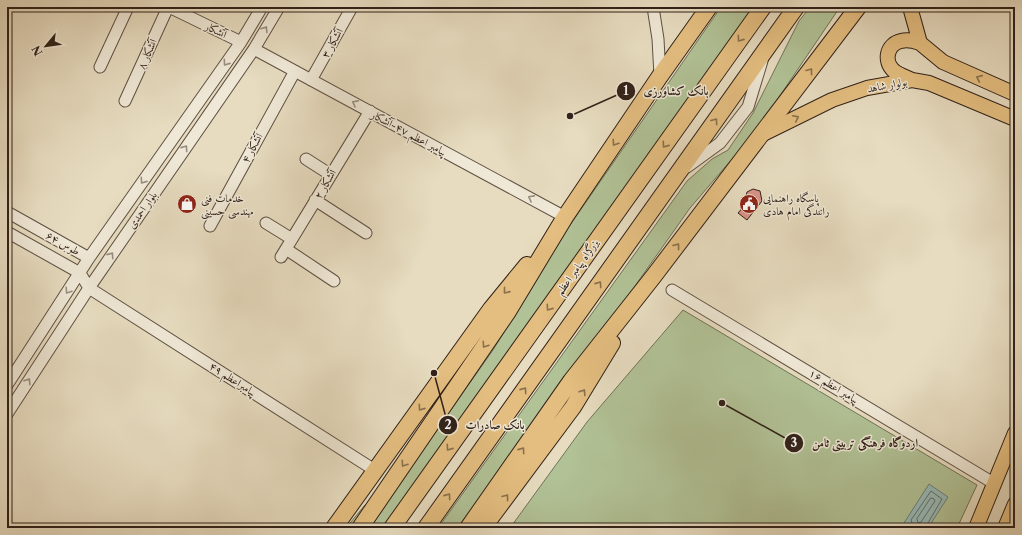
<svg xmlns="http://www.w3.org/2000/svg" width="1022" height="535" font-family="'Libre Caslon Text',Amiri,serif">
<style>
.green{fill:#b1c296;stroke:#707258}
.water{fill:#97bab8;stroke:#6e7d78}
.lines{fill:none;stroke-linecap:round;stroke-linejoin:round}
.shore{stroke:#646e68;stroke-width:1}
.building{fill:#db938b;stroke:#302119}
.minor-casing{stroke:#5e5043;stroke-width:13}
.major-casing{stroke:#302119;stroke-width:16}
.highway-casing{stroke:#302119;stroke-width:18}
.minor{stroke:#efe8d6;stroke-width:11}
.major{stroke:#e4be80;stroke-width:14}
.highway{stroke:#e4be80;stroke-width:16}
.oneway{stroke:#998e81}
.oneway2{stroke:#8a704c}
.labels{text-anchor:middle;dominant-baseline:central;stroke-width:3;stroke-linejoin:round;paint-order:stroke}
.street-label{font-size:11px;fill:#302119;stroke:#efe8d6}
.poi-label{font-size:11px;fill:#302119;stroke:#efe8d6;text-anchor:start}
.leader{fill:none;stroke:#302119;stroke-width:1.5}
.callout-dot{fill:#302119;stroke:#efe8d6;stroke-width:1.5}
.mark-label{font-size:12px;text-anchor:middle;font-weight:bold;fill:#fff}
.callout-label{font-size:12px;text-anchor:middle;font-weight:bold;fill:#302119;stroke:#efe8d6;stroke-width:3;stroke-linejoin:round;paint-order:stroke}
</style>
<rect width="100%" height="100%" fill="#e7dcc0"/>
<filter id="stains"><feTurbulence type="fractalNoise" baseFrequency=".005" numOctaves="4"/><feColorMatrix values="0 0 0 0 .2 0 0 0 0 .09 0 0 0 0 .02 0 0 0 .5 -.17"/></filter>
<radialGradient id="worn" r=".72"><stop offset=".6" stop-color="#630" stop-opacity="0"/><stop offset="1" stop-color="#630" stop-opacity=".3"/></radialGradient>
<path class="green" d="M721 7H753L383 528H346L365 505 381 509 493 350 568 228Z
M810 7H840L756 131 690 208 464 528H438L687 181 712 159 728 150 753 113 799 21Z
M683 310 977 485 957 528H510L587 422Z"/>
<path class="water" d="M929 484 948 497 928 528H912L904 523Z"/>
<g class="lines">
<path class="shore" d="M931 498 934 499 935 501 921 522 918 523 917 519Z
M914 528 911 520 931 491 942 499 925 528"/>
</g>
<path class="building" d="M753 189 760 191 762 201 747 220 738 213 745 205 744 204 747 192Z"/>
<g class="lines">
<g class="minor-casing">
<path id="minor" d="M169 7 241 42
M653 7 658 39 660 76
M254 49 565 217
M100 67 128 7
M311 80 352 7
M125 101 168 7
M306 159 331 175
M687 167 720 143 748 107 762 61
M315 200 366 233
M7 212 89 258
M266 223 292 239
M210 226 295 71
M7 232 80 273 89 288 376 471
M286 249 334 281
M281 257 370 111
M672 290 995 484
M7 385 89 258 241 42 262 7
M7 414 89 288 254 49 279 7"/>
</g>
<g class="major-casing">
<path id="major" d="M910 7 920 43 943 62 1015 94
M912 80C906 77 899 75 894 71 883 61 887 44 901 41 908 39 914 41 920 43
M761 135 832 100 867 88 912 80 929 83 1015 119
M976 528 1015 433
M1005 528 1015 504"/>
</g>
<g class="highway-casing">
<path id="highway" d="M334 528 491 309 527 265
M360 528 507 313 565 217 660 76 709 7
M392 528 763 7
M426 528 796 7
M468 528 571 381 653 277 858 7
M483 528 573 407 612 343"/>
</g>
<use href="#minor" class="minor"/>
<use href="#major" class="major"/>
<use href="#highway" class="highway"/>
</g>
<defs><path id="oneway-chevron" d="M-2-3.5L2.5 0L-2 3.5" fill="none" stroke-width="1.6" stroke-linecap="round" stroke-linejoin="round"/></defs>
<g class="oneway">
<use href="#oneway-chevron" transform="translate(265 29) rotate(-58)"/>
<use href="#oneway-chevron" transform="translate(226 63) rotate(125)"/>
<use href="#oneway-chevron" transform="translate(355 103) rotate(-152)"/>
<use href="#oneway-chevron" transform="translate(185 148) rotate(-55)"/>
<use href="#oneway-chevron" transform="translate(143 181) rotate(125)"/>
<use href="#oneway-chevron" transform="translate(531 198) rotate(-152)"/>
<use href="#oneway-chevron" transform="translate(111 255) rotate(-55)"/>
<use href="#oneway-chevron" transform="translate(68 291) rotate(123)"/>
<use href="#oneway-chevron" transform="translate(28 381) rotate(-57)"/>
</g>
<g class="oneway2">
<use href="#oneway-chevron" transform="translate(740 39) rotate(125)"/>
<use href="#oneway-chevron" transform="translate(810 71) rotate(-53)"/>
<use href="#oneway-chevron" transform="translate(979 78) rotate(-156)"/>
<use href="#oneway-chevron" transform="translate(796 118) rotate(-26)"/>
<use href="#oneway-chevron" transform="translate(715 121) rotate(-54)"/>
<use href="#oneway-chevron" transform="translate(615 143) rotate(124)"/>
<use href="#oneway-chevron" transform="translate(665 145) rotate(125)"/>
<use href="#oneway-chevron" transform="translate(677 246) rotate(-53)"/>
<use href="#oneway-chevron" transform="translate(599 284) rotate(-55)"/>
<use href="#oneway-chevron" transform="translate(506 291) rotate(129)"/>
<use href="#oneway-chevron" transform="translate(549 308) rotate(125)"/>
<use href="#oneway-chevron" transform="translate(485 345) rotate(124)"/>
<use href="#oneway-chevron" transform="translate(524 390) rotate(-55)"/>
<use href="#oneway-chevron" transform="translate(583 392) rotate(-58)"/>
<use href="#oneway-chevron" transform="translate(421 408) rotate(125)"/>
<use href="#oneway-chevron" transform="translate(449 448) rotate(125)"/>
<use href="#oneway-chevron" transform="translate(522 450) rotate(-55)"/>
<use href="#oneway-chevron" transform="translate(404 464) rotate(124)"/>
<use href="#oneway-chevron" transform="translate(448 496) rotate(-55)"/>
<use href="#oneway-chevron" transform="translate(506 497) rotate(-53)"/>
</g>
<defs>
<g id="shop-disc" transform="scale(1)"><circle r="9.5" fill="#8f2418" stroke="#efe8d6"/><path d="M-5-2.5h2.3a2.7 3.5 0 0 1 5.4 0H5L5.5 6h-11ZM-1.5-2.5h3a1.5 2.3 0 0 0-3 0Z" fill="#fff"/></g>
<g id="civic-disc" transform="scale(1)"><circle r="9.5" fill="#8f2418" stroke="#efe8d6"/><path d="M-.6-6.5H3V-4.5H.6V-3L4-1V1h2V6H-6V1h2V-1L-.6-3ZM-1.2 2.5V6h2.4V2.5Z" fill="#fff"/></g>
</defs>
<g fill-rule="evenodd">
<use href="#shop-disc" x="187" y="204"/>
<use href="#civic-disc" x="749" y="204"/>
</g>
<g class="labels">
<g class="street-label">
<text transform="translate(216 30) rotate(26)">آتشکار</text>
<text transform="translate(332 43) rotate(-60)">آتشکار ۳</text>
<text transform="translate(147 54) rotate(-66)">آتشکار ۸</text>
<text transform="translate(887 85) rotate(-11)">بولوار شاهد</text>
<text transform="translate(409 133) rotate(28)">پیامبر اعظم ۴۷-آتشکار</text>
<text transform="translate(252 148) rotate(-61)">آتشکار ۴</text>
<text transform="translate(325 184) rotate(-59)">آتشکار ۲</text>
<text transform="translate(142 210) rotate(-55)">بلوار احمدی</text>
<text transform="translate(63 243) rotate(29)">طوس ۶۴</text>
<text transform="translate(577 267) rotate(-55)">بزرگراه پیامبر اعظم</text>
<text transform="translate(233 379) rotate(33)">پیامبراعظم ۴۹</text>
<text transform="translate(834 386) rotate(31)">پیامبر اعظم ۱۶</text>
</g>
<g class="poi-label">
<text x="201" y="198">خدمات فنی<tspan x="201" dy="13">مهندسی حسینی</tspan></text>
<text x="763" y="198">پاسگاه راهنمایی<tspan x="763" dy="13">رانندگی امام هادی</tspan></text>
</g>
</g>
<path class="leader" d="M570 116L626 91M434 373L448 425M722 403L794 443"/>
<g class="callout-dot">
<circle cx="570" cy="116" r="4"/>
<circle cx="434" cy="373" r="4"/>
<circle cx="722" cy="403" r="4"/>
<circle cx="626" cy="91" r="10"/>
<circle cx="448" cy="425" r="10"/>
<circle cx="794" cy="443" r="10"/>
</g>
<g class="mark-label">
<text x="626" y="95">1</text>
<text x="448" y="429">2</text>
<text x="794" y="447">3</text>
</g>
<g class="callout-label">
<text x="676" y="95">بانک کشاورزی</text>
<text x="495" y="429">بانک صادرات</text>
<text x="865" y="447">اردوگاه فرهنگی تربیتی ثامن</text>
</g>
<rect width="1022" height="535" fill="none" stroke="#e7dcc0" stroke-width="24"/>
<rect x="8" y="8" width="1006" height="519" fill="none" stroke="#302119" stroke-width="2"/>
<rect x="12" y="12" width="998" height="511" fill="none" stroke="#302119"/>
<g transform="translate(46 46) rotate(241)" stroke="#efe8d6" stroke-width="3" paint-order="stroke">
<path d="M0-3L7 15L0 10L-7 15Z" fill="#302119"/>
<text y="-6" font-size="11" font-weight="bold" text-anchor="middle" fill="#302119">N</text>
</g>
<rect width="100%" height="100%" filter="url(#stains)"/>
<rect width="100%" height="100%" fill="url(#worn)"/>
</svg>
